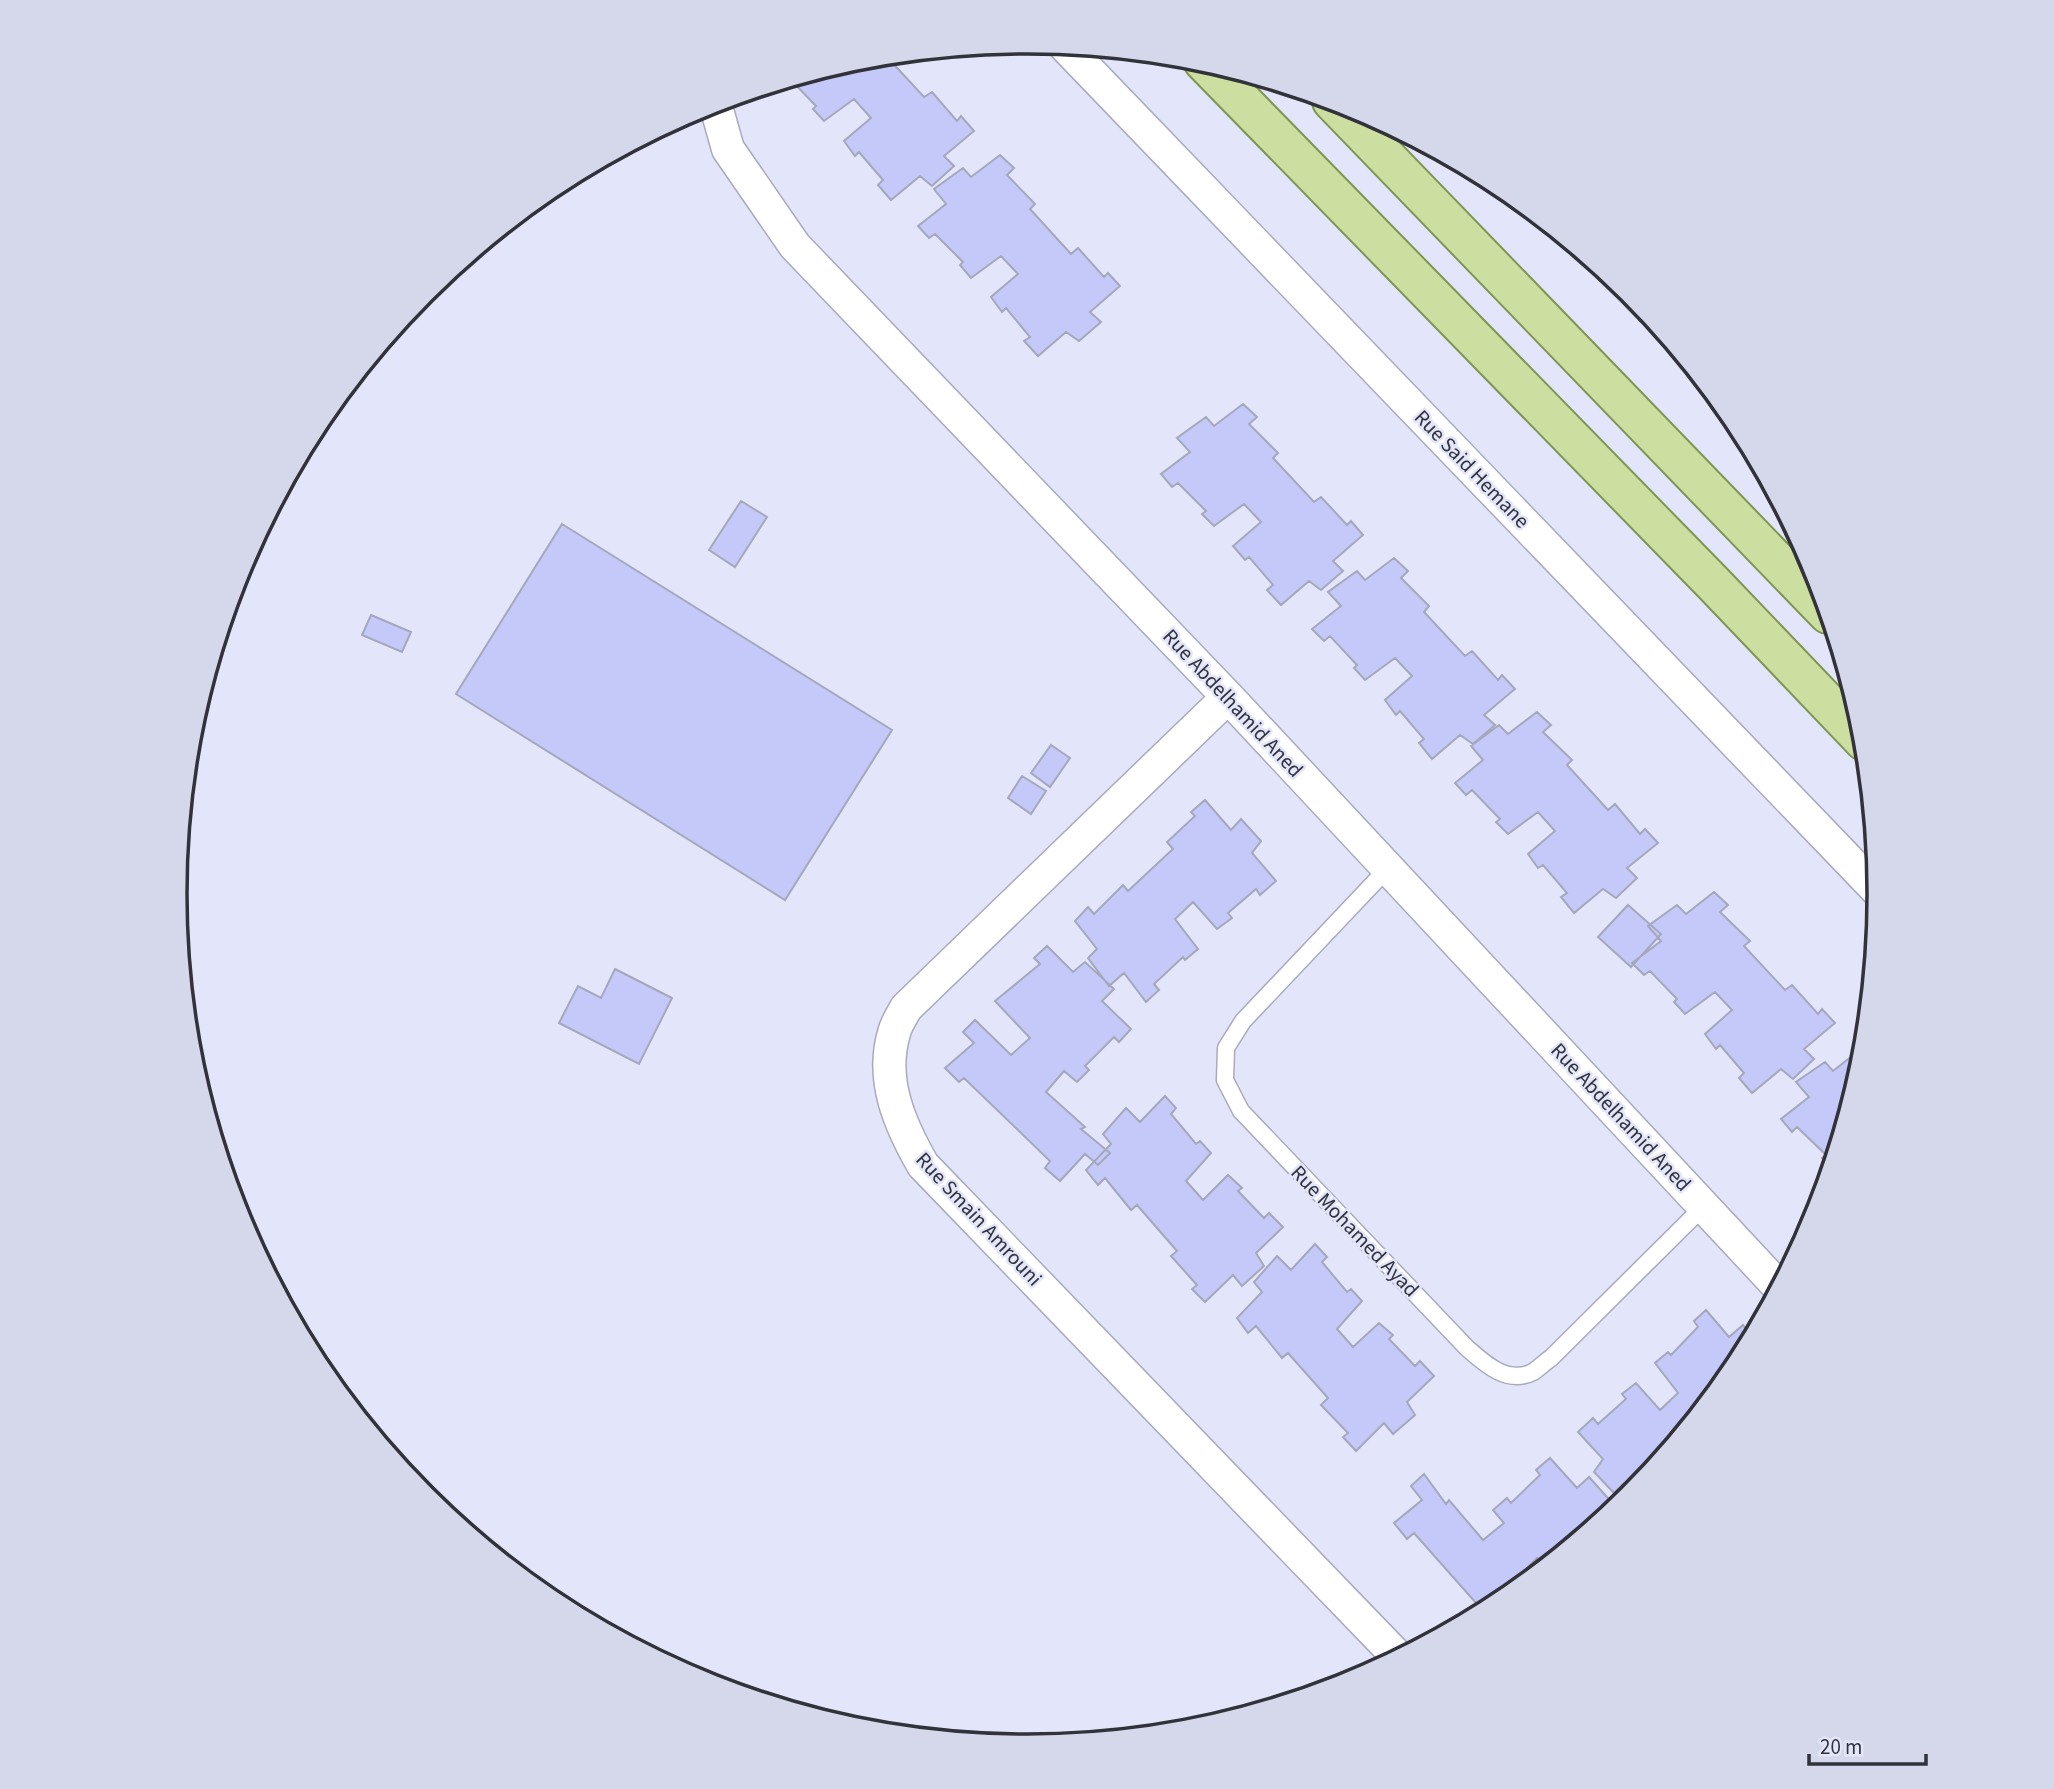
<svg xmlns="http://www.w3.org/2000/svg" width="2054" height="1789" font-family="'Source Sans 3',sans-serif">
<style>
.building{fill:#c5c9f9;stroke:#a5a7bb;stroke-width:2}
.lines{fill:none;stroke-linecap:round;stroke-linejoin:round}
.lane-casing{stroke:#a8aabe;stroke-width:19}
.street-casing{stroke:#a8aabe;stroke-width:35}
.primary-casing{stroke:#809453;stroke-width:42}
.lane{stroke:#fff;stroke-width:16}
.street{stroke:#fff;stroke-width:32}
.primary{stroke:#ccdea0;stroke-width:38}
.labels{text-anchor:middle;dominant-baseline:central;stroke-width:5;stroke-linejoin:round;paint-order:stroke}
.street-label{font-size:21px;fill:#31323a;stroke:#e3e5fa}
.rim{fill:none;stroke:#31323a;stroke-width:3.5}
</style>
<rect width="100%" height="100%" fill="#e3e5fa"/>
<path class="building" d="M886 56 924 97 932 92 957 121 961 116 974 131 944 156 954 166 932 186 920 176 891 200 878 185 883 180 859 152 855 156 844 141 871 118 854 99 824 121 813 109 816 106 791 80 861 58Z
M1000 155 1014 168 1007 175 1035 204 1030 209 1071 254 1078 248 1104 277 1108 273 1120 286 1090 312 1101 322 1079 341 1066 332 1038 356 1024 341 1030 337 1006 308 1002 312 991 297 1018 274 1001 256 971 278 960 265 963 262 935 234 929 238 918 226 946 204 934 189 963 168 971 177Z
M1243 404 1257 417 1249 424 1278 453 1273 458 1314 502 1321 497 1347 525 1351 521 1363 535 1333 561 1343 571 1321 590 1309 581 1281 605 1267 590 1273 585 1249 557 1245 560 1233 546 1261 522 1244 504 1214 526 1202 514 1206 511 1178 483 1172 487 1161 474 1190 452 1177 438 1206 417 1214 426Z
M741 501 767 517 735 567 709 550Z
M562 524 892 730 785 900 456 694Z
M1394 558 1408 571 1401 578 1429 606 1424 612 1465 656 1472 651 1498 680 1502 675 1515 689 1484 715 1495 725 1473 744 1460 735 1432 759 1419 743 1424 739 1400 711 1396 715 1385 700 1412 676 1395 658 1365 680 1354 668 1357 665 1330 636 1324 641 1312 629 1341 606 1328 592 1357 571 1365 580Z
M371 615 411 632 402 652 362 635Z
M1537 712 1551 725 1543 732 1572 760 1567 765 1608 810 1615 804 1640 834 1645 829 1658 843 1627 868 1637 878 1616 898 1603 889 1574 913 1561 897 1567 893 1543 865 1538 868 1528 854 1555 831 1538 812 1508 834 1496 822 1500 819 1472 790 1466 795 1455 783 1483 760 1471 746 1499 725 1508 734Z
M1051 745 1070 758 1050 787 1031 773Z
M1022 776 1046 791 1031 814 1008 798Z
M1205 800 1231 830 1241 819 1261 841 1252 853 1276 881 1260 895 1256 889 1228 913 1232 918 1217 929 1193 902 1175 919 1198 949 1185 960 1183 957 1154 984 1159 990 1146 1002 1124 973 1109 986 1088 958 1097 949 1075 921 1088 907 1094 914 1123 885 1128 891 1173 849 1167 842 1195 816 1191 812Z
M1714 892 1728 905 1720 912 1750 941 1744 946 1785 990 1792 985 1818 1014 1822 1009 1835 1023 1804 1049 1814 1059 1793 1079 1781 1069 1752 1093 1739 1078 1744 1073 1720 1045 1716 1049 1705 1034 1732 1010 1715 992 1685 1014 1674 1002 1677 999 1650 971 1644 975 1632 963 1661 941 1648 926 1677 905 1686 914Z
M1628 905 1661 934 1631 967 1598 937Z
M1047 946 1073 972 1085 962 1114 989 1102 1001 1131 1029 1119 1042 1114 1037 1085 1066 1089 1070 1077 1082 1064 1071 1046 1092 1085 1127 1081 1129 1110 1153 1098 1165 1085 1154 1060 1181 1045 1168 1050 1161 964 1078 959 1082 945 1068 974 1043 963 1032 975 1020 1011 1055 1030 1038 995 1001 1040 964 1034 958Z
M615 969 672 998 639 1064 559 1023 578 986 601 998Z
M1862 1048 1864 1050 1863 1061 1831 1168 1822 1158 1826 1155 1797 1127 1792 1132 1781 1119 1809 1097 1796 1082 1825 1062 1833 1071Z
M1165 1096 1176 1108 1171 1114 1196 1144 1200 1141 1211 1153 1186 1181 1203 1200 1228 1175 1242 1188 1238 1191 1264 1218 1269 1213 1283 1227 1256 1253 1264 1266 1242 1286 1233 1275 1205 1302 1192 1289 1197 1285 1171 1256 1177 1251 1137 1205 1131 1210 1105 1178 1098 1185 1086 1170 1111 1144 1103 1134 1126 1108 1140 1122Z
M1315 1244 1327 1257 1322 1262 1347 1292 1351 1289 1362 1301 1337 1329 1353 1347 1379 1323 1393 1335 1389 1339 1415 1366 1420 1361 1434 1376 1407 1402 1415 1415 1393 1434 1384 1423 1356 1451 1343 1437 1348 1433 1321 1405 1328 1398 1288 1353 1282 1358 1256 1326 1248 1333 1237 1318 1262 1292 1254 1282 1277 1256 1291 1270Z
M1706 1310 1729 1337 1743 1325 1752 1337 1736 1368 1633 1493 1624 1483 1614 1493 1594 1472 1603 1459 1578 1432 1593 1418 1598 1424 1626 1399 1622 1394 1636 1383 1660 1410 1678 1393 1655 1363 1668 1352 1671 1355 1698 1327 1694 1321Z
M1550 1458 1577 1488 1589 1477 1615 1506 1604 1518 1545 1567 1537 1558 1518 1577 1524 1584 1500 1604 1484 1612 1414 1533 1407 1539 1394 1523 1422 1500 1411 1486 1424 1474 1446 1504 1449 1500 1483 1540 1504 1523 1493 1510 1507 1498 1511 1503 1540 1475 1536 1470Z"/>
<g class="lines">
<g class="lane-casing">
<path id="lane" d="M1388 868 1243 1021 1226 1048 1225 1080 1241 1111 1467 1348C1484 1363 1507 1385 1533 1372 1539 1368 1545 1362 1551 1358L1704 1206"/>
</g>
<g class="street-casing">
<path id="street" d="M1065 46 1879 892
M717 102V110L728 149 795 246 1228 697 1779 1287
M1228 697 906 1008C902 1016 896 1024 894 1033 880 1080 900 1125 923 1165L1399 1658"/>
</g>
<g class="primary-casing">
<path id="primary" d="M1203 61 1714 584 1864 741
M1332 101 1828 614"/>
</g>
<use href="#lane" class="lane"/>
<use href="#street" class="street"/>
<use href="#primary" class="primary"/>
</g>
<g class="labels">
<g class="street-label">
<text transform="translate(1472 469) rotate(46)">Rue Said Hemane</text>
<text transform="translate(1233 703) rotate(47)">Rue Abdelhamid Aned</text>
<text transform="translate(1621 1117) rotate(47)">Rue Abdelhamid Aned</text>
<text transform="translate(979 1219) rotate(47)">Rue Smain Amrouni</text>
<text transform="translate(1355 1231) rotate(46)">Rue Mohamed Ayad</text>
</g>
</g>
<path d="M0 0H2054V1789H0ZM187 894a840 840 0 1 1 1680 0a840 840 0 1 1-1680 0Z" fill="#d5d7eb" fill-rule="evenodd"/>
<path class="rim" d="M187 894a840 840 0 1 1 1680 0a840 840 0 1 1-1680 0Z"/>
<path d="M1809 1754v10h117v-10" fill="none" stroke="#31323a" stroke-width="3.5"/>
<text x="1820" y="1754" font-size="21" fill="#31323a" stroke="#e3e5fa" stroke-width="5" paint-order="stroke">20 m</text>
</svg>
